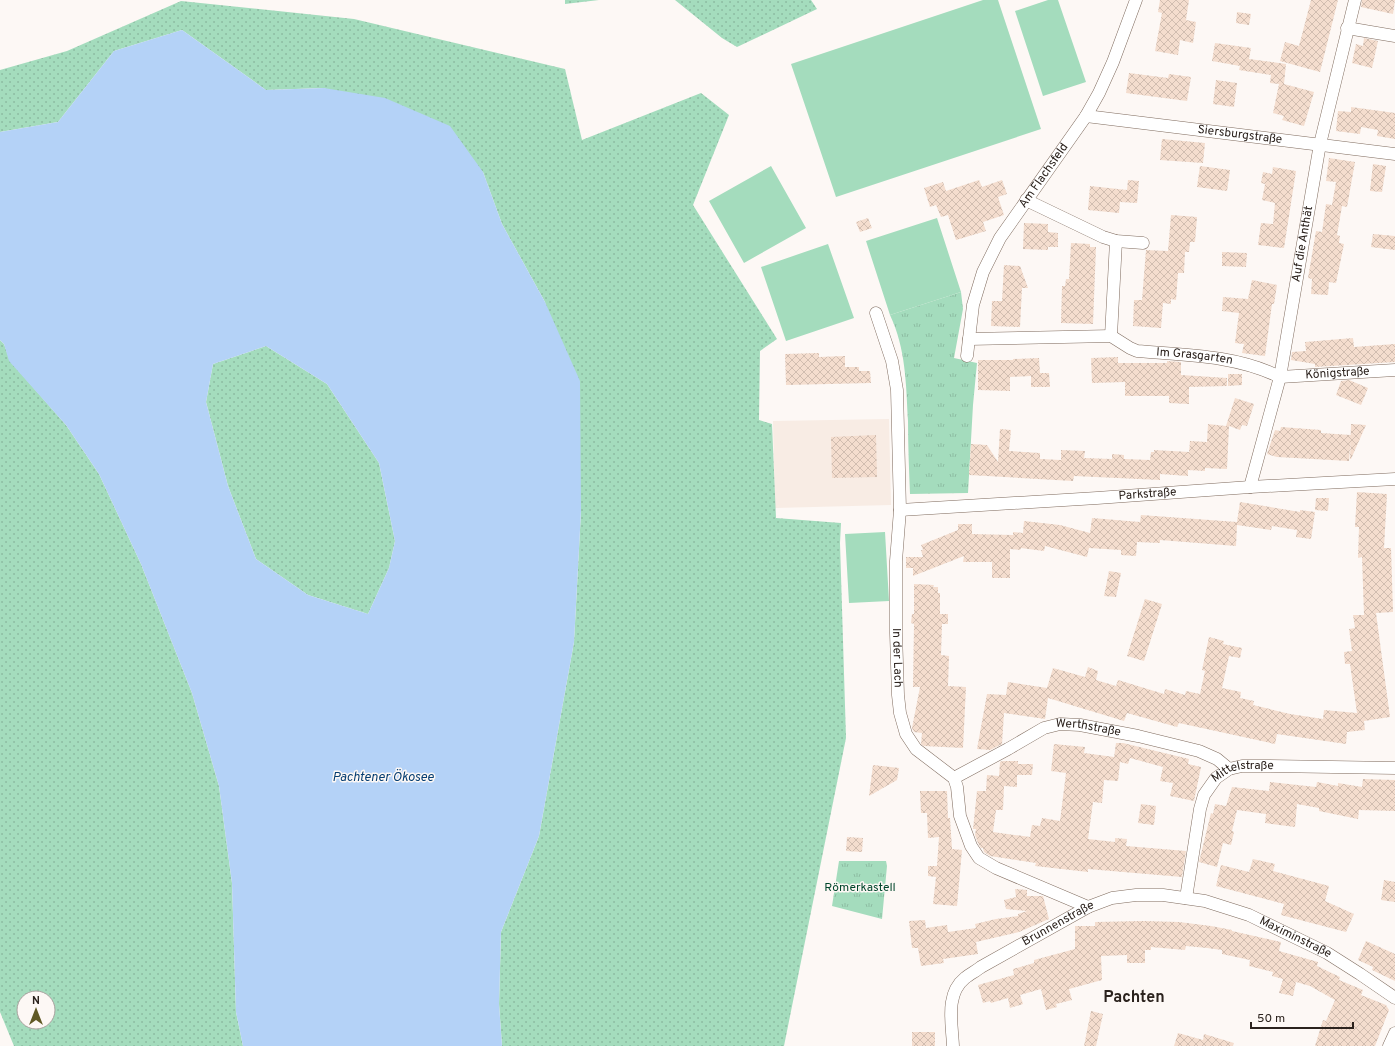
<svg xmlns="http://www.w3.org/2000/svg" width="1395" height="1046" font-family="Overpass,sans-serif">
<style>
.built{fill:#f8ece4}
.grass{fill:url(#grass-dots);fill-rule:evenodd}
.park{fill:url(#park-tufts)}
.pitch{fill:#a4dcbd}
.water{fill:#b4d2f7;fill-rule:evenodd}
.building{fill:url(#building-cross-hatch)}
.lines{fill:none;stroke-linecap:round;stroke-linejoin:round}
.street-casing{stroke:#7f6b5e;stroke-width:13}
.street{stroke:#fff;stroke-width:12}
.labels{text-anchor:middle;dominant-baseline:central;stroke-width:3;stroke-linejoin:round;paint-order:stroke}
.street-label{font-size:12px;fill:#2b221d;stroke:#fdf8f5}
.park-label{font-size:12px;fill:#00462b;stroke:#fdf8f5}
.water-label{font-size:13px;font-style:italic;fill:#053d71;stroke:#fdf8f5}
.district-label{font-size:16px;font-weight:bold;fill:#2b221d;stroke:#fdf8f5}
</style>
<defs>
<pattern id="grass-dots" width="8" height="8" patternUnits="userSpaceOnUse"><rect width="8" height="8" fill="#a4dcbd"/><path d="M2 2h.1M6 6h.1" fill="none" stroke="#8dbca2" stroke-width="1.8" stroke-linecap="round"/></pattern>
<pattern id="park-tufts" width="24" height="20" patternUnits="userSpaceOnUse"><rect width="24" height="20" fill="#a4dcbd"/><path d="M3 7l-1-3M5 7V3M7 7l1-3M15 17l-1-3M17 17v-4M19 17l1-3" fill="none" stroke="#8dbca2"/></pattern>
<pattern id="building-cross-hatch" width="8" height="8" patternUnits="userSpaceOnUse"><rect width="8" height="8" fill="#f4ddce"/><path d="M0 0l8 8M0 8l8-8" fill="none" stroke="#d1bdb0"/></pattern>
</defs>
<rect width="100%" height="100%" fill="#fdf8f5"/>
<path class="built" d="M889 419 891 505 775 508 773 421Z"/>
<path class="grass" d="M565 0H599L565 4Z
M675 0H811L817 9 737 47 722 38Z
M181 1 354 19 565 69 582 140 701 93 729 115 693 205 777 339 760 351 759 420 772 424 776 518 841 523 840 543 846 738 784 1046H502L499 1004 501 932 539 836 574 642 581 511 545 302 502 224 483 172 324 88 266 90 182 30 114 51 58 122 0 132V70L67 51Z
M0 340 4 344 10 361 66 425 99 474 141 564 192 693 219 786 232 883 236 1012 243 1046H14L0 1012ZM24 998H48V1022H24Z
M266 346 327 384 379 463 395 541 389 568 368 614 308 595 256 559 228 486 206 402 213 364Z"/>
<path class="park" d="M961 292 963 309 954 358 977 363 973 405 968 493 910 494C909 470 908 445 908 421 906 384 906 349 890 315Z
M839 861H886L887 866 882 919 832 906Z"/>
<path class="pitch" d="M983 0H998L1041 129 836 197 791 64Z
M1048 0H1058L1086 82 1043 96 1015 11Z
M771 166 806 228 744 263 709 201Z
M937 218 961 292 890 315 866 241Z
M828 244 854 318 786 341 761 267Z
M885 532 889 601 849 603 845 534Z"/>
<path class="water" d="M182 30 266 90 324 88 385 98 450 126 483 172 502 224 545 302 580 381 581 511 574 642 539 836 501 932 499 1004 502 1046H243L236 1012 232 883 219 786 192 693 141 564 99 474 66 425 9 361 4 344 0 340V132L58 122 114 51ZM266 346 327 384 379 463 395 541 389 568 368 614 308 595 256 559 228 486 206 402 213 364Z"/>
<path class="building" d="M1160 0H1189L1186 20 1196 22 1193 43 1180 40 1178 55 1155 51 1162 13 1158 12Z
M1311 0H1338L1320 72 1280 61 1285 42 1299 46Z
M1362 0H1395L1393 14 1361 7Z
M1237 12 1251 14 1249 25 1236 23Z
M1364 38 1378 41 1372 68 1352 63 1356 44 1363 46Z
M1215 43 1251 48 1249 59 1286 64 1284 84 1314 92 1304 126 1282 120 1284 116 1273 113 1279 84 1270 83 1271 75 1239 70 1240 66 1212 61Z
M1129 73 1168 78 1169 74 1191 77 1187 101 1126 93Z
M1216 80 1237 83 1234 107 1213 104Z
M1351 107 1395 113V139L1377 136 1378 130 1361 127 1360 134 1336 131 1338 111 1351 112Z
M1162 139 1205 143 1203 163 1160 160Z
M1329 158 1355 162 1347 207 1342 206 1337 235 1340 236 1339 243 1344 244 1336 283 1329 282 1328 295 1311 294 1312 279 1308 278 1316 231 1322 232 1326 204 1332 205 1336 182 1326 181Z
M1373 164 1386 166 1382 192 1370 191Z
M1200 166 1230 170 1227 191 1197 187Z
M1273 167 1296 171 1284 248 1258 245 1261 223 1273 224 1275 203 1262 200 1265 184 1261 183 1263 172 1272 174Z
M979 180 982 187 1002 180 1007 194 998 197 1004 215 983 222 986 231 956 240 948 215 941 217 936 205 930 207 924 188 943 182 946 191Z
M1128 180 1139 181 1137 203 1120 202 1119 213 1088 210 1090 186 1127 190Z
M1171 215 1197 217 1195 242H1190L1189 252H1185L1184 273H1178L1176 300 1171 299V304L1163 303 1161 328 1133 326 1134 300H1142L1146 250 1168 251Z
M868 218 872 228 860 232 856 222Z
M1024 223 1048 224V232L1058 233V247H1048V250L1023 249Z
M1373 234 1395 236V250L1371 247Z
M1071 243 1090 244V247H1096L1093 324 1061 323 1062 286H1065L1066 279H1069Z
M1222 252 1247 253 1246 267 1222 266Z
M1004 265 1020 266 1028 288H1022L1020 327 991 326 992 301H1002Z
M1252 280 1277 285 1274 304H1272L1265 356 1242 353 1244 344 1235 343 1239 313 1222 311 1223 297 1248 299Z
M1353 338 1354 347 1395 344V362L1315 367V364L1291 360 1292 352 1306 351 1305 342Z
M819 353V357L845 356V367H859V371H870L871 383 786 385 785 354Z
M1118 357V363H1167V361L1181 362V375L1227 378V386L1189 387V404L1169 403V396H1125V382L1092 383 1091 358Z
M1039 358 1040 373H1049L1050 387H1031V376L1010 377V391L978 390V360H1013V359Z
M1228 374H1242V385L1228 386Z
M1349 380 1368 388 1361 405 1336 395 1341 381Z
M1235 398 1254 404 1247 426 1242 425 1240 430 1229 426 1227 469 1205 468V471L1188 470V476L1160 474V480L1074 476 1073 481 969 475 971 444 987 445 998 462 1000 429 1011 430 1009 451 1040 453V459L1061 460V450L1085 451 1084 458 1112 459V454L1124 455V459L1150 460 1151 452H1154V450L1189 452 1190 441 1207 442 1208 424 1226 426Z
M1351 424 1366 425 1351 459H1350Z
M1281 427 1321 430V433L1351 435 1349 461 1277 457 1267 454 1275 430 1280 431Z
M876 435 877 477 832 478 831 437Z
M1357 492 1387 494 1384 548H1391L1393 612 1376 613 1390 717 1364 721 1365 730 1347 732 1346 744 1277 734 1275 744 1179 723 1177 727 1127 713 1124 721 1048 698 1045 719 1004 713 1002 744 990 750 977 749 987 694 1006 695 1008 682 1047 688 1053 668 1085 677 1088 667 1098 671 1096 680 1116 686 1118 680 1164 694 1165 689 1185 695 1186 691 1200 694 1205 671 1202 670 1209 637 1224 641 1223 644 1242 648 1240 658 1229 656 1222 688 1241 692 1240 698 1254 701 1253 705 1290 714 1323 719 1324 710 1357 713 1350 664H1345L1344 652 1352 651 1349 629 1355 628 1353 615H1364L1362 557 1358 558 1359 527H1355Z
M1316 498H1329L1328 511 1315 510Z
M1240 502 1300 512V510L1315 512 1311 539 1296 537 1297 530 1272 526 1271 530 1237 525 1236 546 1160 540V543L1137 542 1136 556 1121 555V550L1089 548 1087 557 1045 546 1044 551 1021 548 1020 550 1010 549V578H992V562H963L964 556 913 576V568H906V557H923L921 550H923L921 545 958 530V524H972V534L1013 535V532L1023 533 1024 521 1060 525 1090 533 1092 518 1140 522 1141 515 1237 522Z
M1109 571 1121 573 1116 597 1104 596Z
M914 584 934 585 933 587H938V593H940V614H948V624H942L941 655 949 656 948 686 966 687 963 748 924 746 921 744 922 733 914 732 912 728 920 687H913L914 624 911 623 912 614H914Z
M1145 599 1162 604 1144 661 1127 656Z
M1116 743H1123L1189 759 1188 764 1201 767 1194 801 1170 796 1173 783 1160 781 1163 767 1130 758 1128 764 1120 762 1118 781 1104 780 1102 803 1093 802 1088 839 1115 842V838L1127 839 1126 846 1186 851 1182 877 1088 869V872L1035 866 1036 863 990 856 984 852 983 848H981L978 843 975 835 976 829H973L977 791H986L987 775 999 776 1000 762 1002 761H1018V764H1033L1032 775H1017V787L1004 786 1003 810H996L993 832 1030 837 1032 825 1040 826 1042 818 1060 821 1066 773 1051 771 1054 744 1085 747 1084 753 1114 757Z
M873 765 899 768 897 780 869 796Z
M1363 779 1395 780V811L1359 810 1358 819 1319 811V808L1297 804 1295 827 1265 823 1266 814 1237 810 1232 831 1234 832 1231 845 1223 843 1217 867 1199 862 1211 813 1213 814 1215 804 1226 806 1232 787 1269 791 1270 782 1316 787 1317 782 1338 786V783L1362 787Z
M920 791H947L948 818H950L952 849 962 850 957 906 933 904 936 877 928 876V866H937L939 837 928 838 927 813H921Z
M1141 804 1156 806 1154 825 1138 823Z
M847 837 863 838 862 852 846 851Z
M1253 859 1275 864 1273 871 1329 886 1325 901 1354 914 1346 932 1281 915 1284 904 1216 886 1221 865 1249 872Z
M1384 880 1395 882V902L1381 900Z
M1015 889 1027 890V896H1043L1049 919 1019 932 976 942 978 954 943 959 944 963 921 966 918 948H912L909 921 925 920 926 928 947 925 948 932 976 928 975 924 996 919 1018 916V914L1027 911 1006 909 1004 900 1016 897Z
M1143 921 1179 922 1211 926 1232 930V931L1281 942 1279 951 1318 962 1317 966 1340 977 1339 980 1363 990 1361 995 1386 1005 1389 1010 1375 1046H1315L1323 1020 1326 1021 1335 1000 1310 986 1296 982 1293 996 1279 993 1283 979 1272 976 1273 972 1249 966 1250 960 1222 954V950L1207 948 1186 946 1185 950 1151 947V950H1145V963H1127V955L1101 956 1102 980 1069 989 1072 1000 1056 1004 1057 1007 1046 1010 1041 989 1020 995 1023 1004 1010 1008 1008 998 991 1003 990 1001 983 1003 978 985 1014 975 1013 969 1034 963V960L1075 949V926H1095V922Z
M1366 941 1395 954V981L1372 970 1373 967 1358 960Z
M1091 1011 1103 1014 1096 1046H1084Z
M912 1032H935V1046H912Z
M1178 1033 1203 1040 1204 1034 1234 1043 1233 1046H1174Z"/>
<g class="lines">
<g class="street-casing">
<g id="street">
<path d="M1347 28 1395 36"/>
<path id="s1" d="M1086 116 1395 154"/>
<path d="M1026 200 1103 237 1116 241 1143 243"/>
<path id="s2" d="M876 313 892 361 897 390 900 510 896 561V633L898 695 900 713 906 734 916 749 954 778 957 787 960 816 971 846 979 858 996 868 1088 907"/>
<path d="M1111 336 1116 241"/>
<path id="s3" d="M969 339 1111 336 1130 348 1137 351C1185 355 1236 355 1280 377L1395 370"/>
<path id="s4" d="M967 356 973 305 983 272 1000 238 1086 116 1099 93 1113 62 1136 0"/>
<path id="s5" d="M1250 487 1280 377 1320 144 1355 0"/>
<path id="s6" d="M900 510 1097 498 1250 487 1395 479"/>
<path id="s7" d="M954 778 1008 749 1044 728 1060 724 1080 725 1138 736 1199 751 1217 759 1229 769"/>
<path id="s8" d="M1186 898 1200 809 1204 795 1216 778 1229 769 1242 766H1269L1395 768"/>
<path id="s9" d="M953 1046C952 1023 945 994 965 978 970 974 976 971 981 967L1088 907 1112 898 1136 895H1163L1205 901 1249 915 1327 953 1360 974 1395 998"/>
<path d="M1389 1046 1395 1033"/>
</g>
</g>
<use href="#street" class="street"/>
</g>
<g class="labels">
<g class="street-label">
<text stroke="none"><textPath href="#s1" startOffset="155">Siersburgstraße</textPath></text>
<text stroke="none"><textPath href="#s4" startOffset="200">Am Flachsfeld</textPath></text>
<text stroke="none"><textPath href="#s5" startOffset="249">Auf die Anthät</textPath></text>
<text stroke="none"><textPath href="#s3" startOffset="230">Im Grasgarten</textPath></text>
<text stroke="none"><textPath href="#s3" startOffset="376">Königstraße</textPath></text>
<text stroke="none"><textPath href="#s6" startOffset="248">Parkstraße</textPath></text>
<text stroke="none"><textPath href="#s2" startOffset="348">In der Lach</textPath></text>
<text stroke="none"><textPath href="#s7" startOffset="148">Werthstraße</textPath></text>
<text stroke="none"><textPath href="#s8" startOffset="154">Mittelstraße</textPath></text>
<text stroke="none"><textPath href="#s9" startOffset="180">Brunnenstraße</textPath></text>
<text stroke="none"><textPath href="#s9" startOffset="431">Maximinstraße</textPath></text>
</g>
<g class="park-label">
<text x="860" y="888">Römerkastell</text>
</g>
<g class="water-label">
<text x="383" y="778">Pachtener Ökosee</text>
</g>
<g class="district-label">
<text x="1134" y="998">Pachten</text>
</g>
</g>
<g transform="translate(36 1010)"><circle r="19" fill="#fdf8f5" stroke="#a9a29f"/>
<path d="M0-3L7 15L0 10L-7 15Z" fill="#605925"/>
<text y="-6" font-size="11" font-weight="bold" text-anchor="middle" fill="#2b221d">N</text>
</g>
<path d="M1251 1022v6h102v-6" fill="none" stroke="#2b221d" stroke-width="2"/>
<text x="1257" y="1022" font-size="12" fill="#2b221d" stroke="#fdf8f5" stroke-width="3" paint-order="stroke">50 m</text>
</svg>
